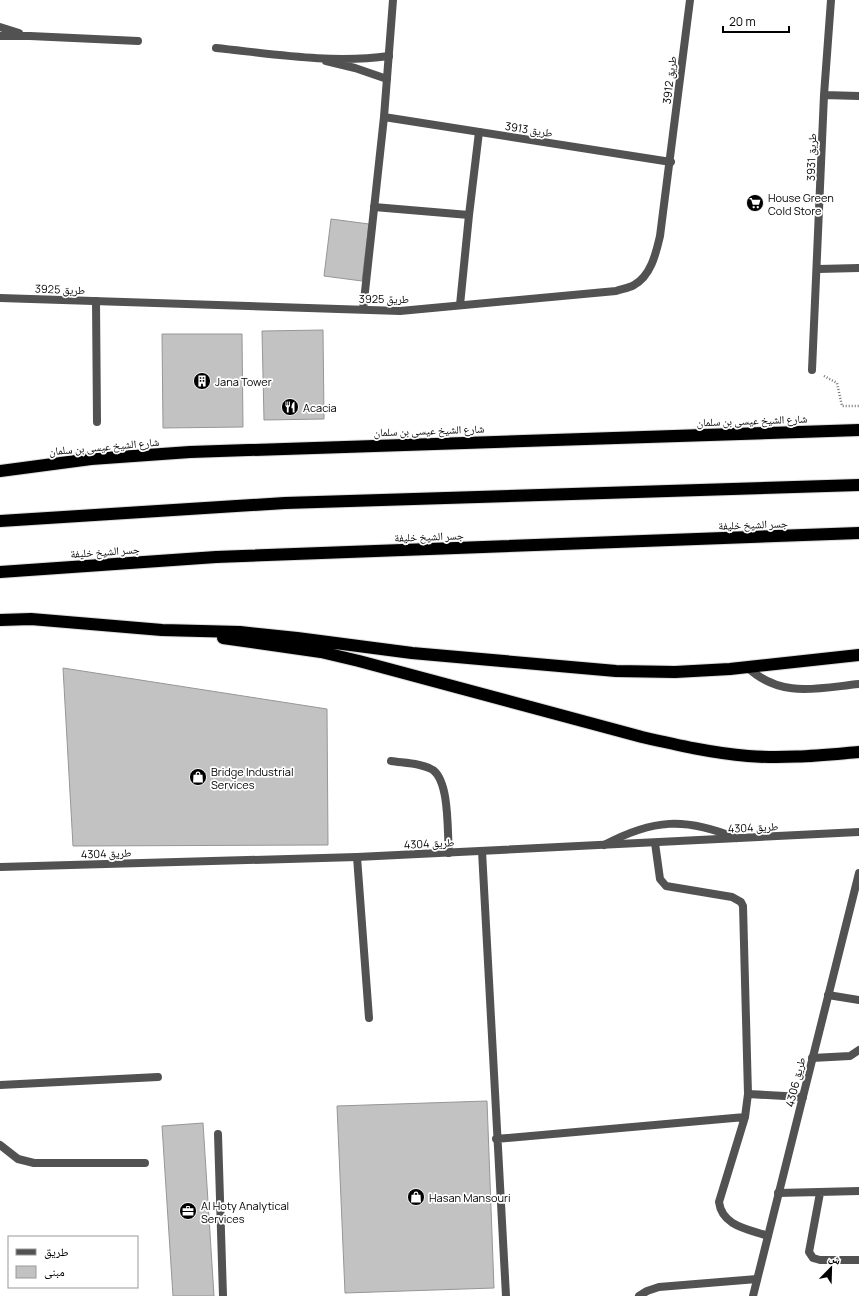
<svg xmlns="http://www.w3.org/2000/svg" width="859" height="1296" font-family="Manrope,'Noto Naskh Arabic',sans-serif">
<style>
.building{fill:#c2c2c2;stroke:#969696}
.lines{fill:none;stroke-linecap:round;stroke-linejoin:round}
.motorway-casing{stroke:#dbdbdb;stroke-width:14}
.path{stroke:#747474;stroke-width:2.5;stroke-dasharray:1 2;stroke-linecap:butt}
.service{stroke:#525252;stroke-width:8}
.minor{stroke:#525252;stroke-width:8}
.motorway{stroke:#000;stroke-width:12}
.labels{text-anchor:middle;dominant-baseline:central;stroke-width:3.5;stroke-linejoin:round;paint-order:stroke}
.street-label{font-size:11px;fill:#000;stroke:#fff}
.poi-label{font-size:11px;fill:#000;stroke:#fff;text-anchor:start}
</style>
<rect width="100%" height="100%" fill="#fff"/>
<path class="building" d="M331 219 369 224 362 281 324 276Z
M323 330 324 419 264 420 262 331Z
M162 334H242L243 427 163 428Z
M63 668 327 709 328 845 73 846Z
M487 1101 494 1288 345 1293 337 1106Z
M203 1123 214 1296H173L162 1126Z"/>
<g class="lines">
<g class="motorway-casing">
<path id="motorway" d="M0 471 91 459 190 452 859 430
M0 521 285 503 859 485
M0 572 216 557 859 533
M0 620 31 619 162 630 240 632 297 638 412 653 616 671 675 672 730 669 859 655
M223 638 321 652 359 661 642 737C677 745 712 753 748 756 785 759 822 755 859 752"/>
</g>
<path class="path" d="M824 376 837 383 842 406H859"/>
<path class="service" d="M0 27 19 33
M0 36H30L138 41
M216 48C273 54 332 64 389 56
M326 61 355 68 387 79
M374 207 469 215 460 305
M469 215 479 132
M96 301 97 422
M747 667C781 699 818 688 859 684
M391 761C403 763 422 763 433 770 450 783 447 832 449 853
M655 843 660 879 666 886 732 897 741 902 743 906 748 1094 745 1117 719 1202C722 1226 748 1229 768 1236
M604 845C653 819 685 817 736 838
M482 851 506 1296
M357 857 369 1018
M828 995 859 1000
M812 1058 850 1056 859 1050
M0 1085 158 1077
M748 1094 803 1097
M218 1134 223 1296
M496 1139 745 1117
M0 1145 18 1159 34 1163H145
M778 1193 859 1191
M820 1193 809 1252 813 1258 820 1260H859
M639 1296 647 1291 659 1287 757 1279"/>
<path class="minor" d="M824 95 859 96
M384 117 671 162
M818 269 859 268
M0 298 400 311 616 291C622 289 629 288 634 285 651 276 656 253 660 236L690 0
M363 310 384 117 393 0
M812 370 824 95 831 0
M0 867 357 857 859 832
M753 1296 859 873"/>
<use href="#motorway" class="motorway"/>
</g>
<defs>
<g id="supermarket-disc" transform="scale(0.9)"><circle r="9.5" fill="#000" stroke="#fff"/><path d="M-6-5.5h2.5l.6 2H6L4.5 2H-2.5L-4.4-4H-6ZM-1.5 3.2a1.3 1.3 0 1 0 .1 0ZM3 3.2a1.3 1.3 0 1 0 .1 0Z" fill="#fff"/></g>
<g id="building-disc" transform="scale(0.9)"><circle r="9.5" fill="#000" stroke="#fff"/><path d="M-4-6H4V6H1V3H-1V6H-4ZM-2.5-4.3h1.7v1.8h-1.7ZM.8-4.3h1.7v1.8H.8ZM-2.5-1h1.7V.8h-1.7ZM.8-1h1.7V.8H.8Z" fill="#fff"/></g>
<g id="restaurant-disc" transform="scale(0.9)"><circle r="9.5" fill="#000" stroke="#fff"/><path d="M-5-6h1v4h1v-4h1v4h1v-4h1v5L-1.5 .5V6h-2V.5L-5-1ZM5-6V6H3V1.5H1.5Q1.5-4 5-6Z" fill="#fff"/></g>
<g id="shop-disc" transform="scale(0.9)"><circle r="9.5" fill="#000" stroke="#fff"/><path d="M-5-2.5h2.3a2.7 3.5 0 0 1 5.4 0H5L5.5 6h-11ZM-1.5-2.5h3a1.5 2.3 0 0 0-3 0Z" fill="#fff"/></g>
<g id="office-disc" transform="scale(0.9)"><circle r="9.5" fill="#000" stroke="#fff"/><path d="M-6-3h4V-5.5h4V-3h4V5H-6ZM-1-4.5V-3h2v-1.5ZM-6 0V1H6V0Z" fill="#fff"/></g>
</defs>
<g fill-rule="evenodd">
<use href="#supermarket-disc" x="755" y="203"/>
<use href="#building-disc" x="202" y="381"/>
<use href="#restaurant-disc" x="290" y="407"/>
<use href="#shop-disc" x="198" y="777"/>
<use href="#shop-disc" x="416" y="1197"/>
<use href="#office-disc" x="188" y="1211"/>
</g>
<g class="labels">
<g class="street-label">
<text transform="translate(669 80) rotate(-83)">طريق 3912</text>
<text transform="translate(529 129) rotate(9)">طريق 3913</text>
<text transform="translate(811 157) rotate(-88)">طريق 3931</text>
<text transform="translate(60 289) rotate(2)">طريق 3925</text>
<text x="384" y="298">طريق 3925</text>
<text transform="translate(752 420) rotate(-2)">شارع الشيخ عيسى بن سلمان</text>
<text transform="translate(429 430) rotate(-2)">شارع الشيخ عيسى بن سلمان</text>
<text transform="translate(104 446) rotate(-5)">شارع الشيخ عيسى بن سلمان</text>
<text transform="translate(753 524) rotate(-2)">جسر الشيخ خليفة</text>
<text transform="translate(429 536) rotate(-2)">جسر الشيخ خليفة</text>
<text transform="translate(105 551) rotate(-4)">جسر الشيخ خليفة</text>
<text transform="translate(753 827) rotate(-3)">طريق 4304</text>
<text transform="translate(429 843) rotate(-3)">طريق 4304</text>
<text transform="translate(106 853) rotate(-2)">طريق 4304</text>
<text transform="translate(795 1082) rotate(-76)">طريق 4306</text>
</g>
<g class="poi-label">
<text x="768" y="197">House Green<tspan x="768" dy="13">Cold Store</tspan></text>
<text x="215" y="381">Jana Tower</text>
<text x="303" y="407">Acacia</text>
<text x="211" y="771">Bridge Industrial<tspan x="211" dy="13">Services</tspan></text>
<text x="429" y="1197">Hasan Mansouri</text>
<text x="201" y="1205">Al Hoty Analytical<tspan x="201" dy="13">Services</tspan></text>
</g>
</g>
<rect x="8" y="1236" width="130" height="52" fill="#ffffff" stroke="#999999"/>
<rect x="16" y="1249" width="20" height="6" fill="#525252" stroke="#999999"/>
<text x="44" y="1256" font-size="12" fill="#000000">طريق</text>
<rect x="16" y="1266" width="20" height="12" fill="#c2c2c2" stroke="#999999"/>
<text x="44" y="1276" font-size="12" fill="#000000">مبنى</text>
<g transform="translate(831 1268) rotate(23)" stroke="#ffffff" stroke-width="3" paint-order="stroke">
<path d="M0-3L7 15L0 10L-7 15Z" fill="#000000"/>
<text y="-6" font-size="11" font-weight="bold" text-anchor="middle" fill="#000000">ش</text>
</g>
<path d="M723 26v6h66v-6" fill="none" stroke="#000000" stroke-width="2"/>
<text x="729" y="26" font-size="12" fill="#000000" stroke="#ffffff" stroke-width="3" paint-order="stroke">20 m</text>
</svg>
